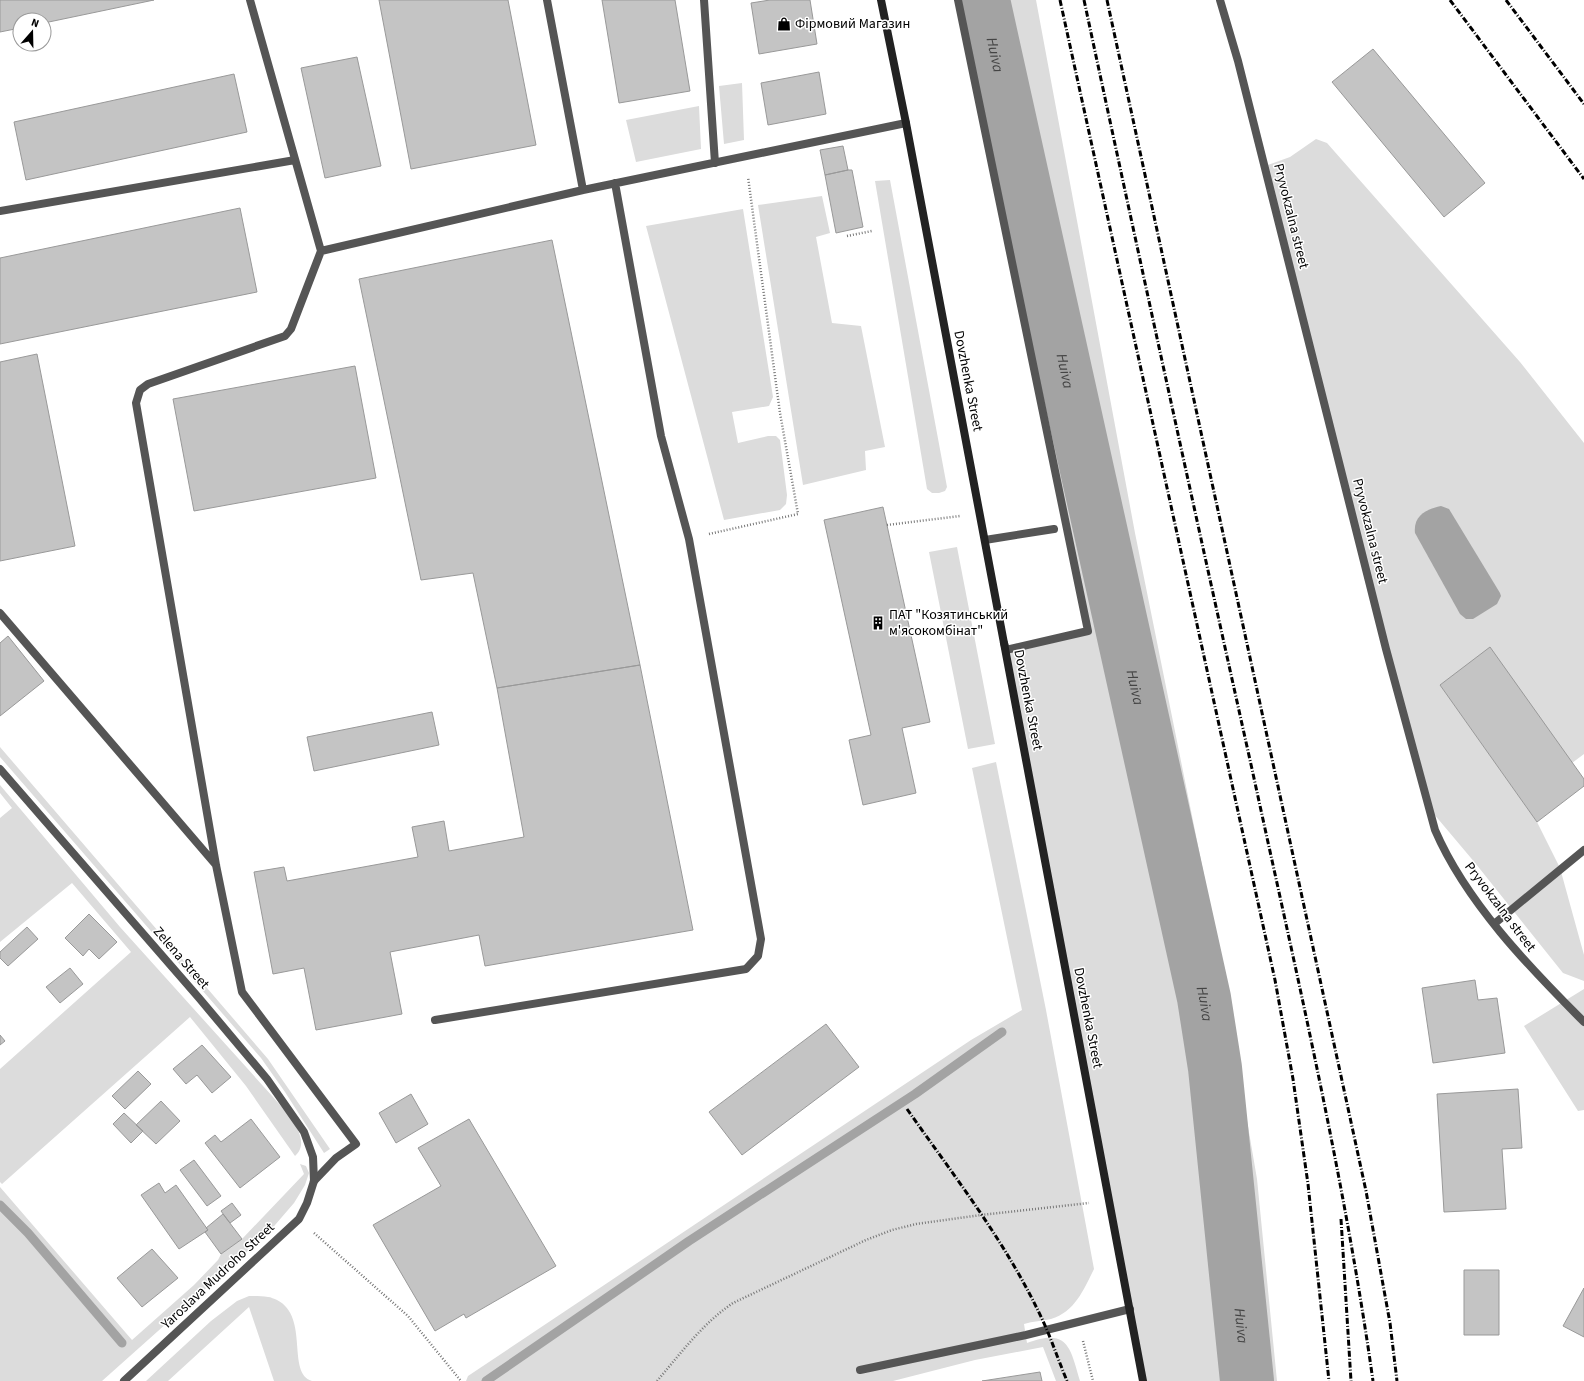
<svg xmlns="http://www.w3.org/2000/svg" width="1584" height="1381" font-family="'Source Sans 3',sans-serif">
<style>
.green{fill:#dcdcdc}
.water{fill:#a3a3a3}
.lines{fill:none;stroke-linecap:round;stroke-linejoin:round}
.stream{stroke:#a3a3a3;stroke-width:9}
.river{stroke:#a3a3a3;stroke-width:54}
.building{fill:#c4c4c4;stroke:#999}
.path{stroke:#777;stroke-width:2.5;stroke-dasharray:1 2;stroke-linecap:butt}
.lane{stroke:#555;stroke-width:8}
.street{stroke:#555;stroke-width:8}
.secondary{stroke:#222;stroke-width:8}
.rail{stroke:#000;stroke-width:3;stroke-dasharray:6 2 1 2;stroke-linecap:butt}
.labels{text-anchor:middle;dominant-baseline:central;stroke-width:3;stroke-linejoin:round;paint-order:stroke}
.poi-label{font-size:14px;fill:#000;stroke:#fff;text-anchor:start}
.street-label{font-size:14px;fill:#000;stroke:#fff}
.water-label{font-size:15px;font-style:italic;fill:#444;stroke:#fff}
</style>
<rect width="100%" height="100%" fill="#fff"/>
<path class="green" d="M958 0H1036L1135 533 1211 910 1257 1179 1277 1381H1143L1006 650 1087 631Z
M742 83 744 140 724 144 719 86Z
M699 106 701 149 636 162 626 120Z
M1316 139 1327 143 1520 362 1584 443V754L1572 763 1490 648 1440 685 1537 822 1560 868 1584 955V981L1563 973 1476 864 1428 807 1265 166 1290 157Z
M890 180 947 487 945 491 939 493H932L927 489 875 181Z
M822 196 830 233 816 237 832 323 861 326 885 447 865 451 866 470 803 485 758 205Z
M743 209 773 397 769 406 732 412 738 443 768 436H776L780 440 787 495 786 504 780 510 724 520 646 226Z
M957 547 995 744 968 749 929 552Z
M0 747 268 1059 330 1149 324 1153 285 1092 261 1058 0 757Z
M996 762 1046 1010 1094 1269C1084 1289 1075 1312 1051 1319 1042 1321 1033 1321 1024 1324L1027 1343C1068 1328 1070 1347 1080 1381H1056L1043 1347 975 1360 893 1381H466L468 1376 971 1040 1022 1010 972 768Z
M0 785 120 927 273 1097C284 1110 314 1139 295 1156L246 1086 190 1017 2 1184 0 1182V1069L131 952 72 883 0 942V818L12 808 0 793Z
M1584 989V1110L1578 1111 1524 1026Z
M300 1164 306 1166 309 1173 305 1185 294 1203 269 1232 102 1381H0V1187L132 1340 194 1285 218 1260 221 1254 242 1239 304 1174Z
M249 1296C255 1296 262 1296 268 1297 271 1297 274 1299 277 1300 310 1317 286 1373 312 1381H274L249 1307 168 1381H146L211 1321 237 1301Z"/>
<path class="water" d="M1441 506 1449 509 1500 593 1501 596 1497 604 1473 619H1466L1460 614 1415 533C1413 516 1426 509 1441 506Z"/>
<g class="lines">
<path class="stream" d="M0 1205 28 1233 122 1343
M486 1381 689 1241 915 1094 1002 1032"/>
<path class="river" id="s1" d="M983 0 1204 998 1215 1068 1247 1381"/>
</g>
<path class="building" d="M0 0H154L44 23V20H20V28L0 32Z
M379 0H508L536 145 411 169Z
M602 0H675L690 91 619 103Z
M770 0H810L817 44 759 54 751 3Z
M1373 49 1485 183 1444 217 1332 82Z
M357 57 381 166 325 178 301 68Z
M819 72 826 114 768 125 761 83Z
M234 74 247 132 26 180 14 122Z
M843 146 848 170 825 175 820 150Z
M848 170H852L863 227 836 233 825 175Z
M240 208 257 292 0 344V258Z
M552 240 640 665 497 688 473 573 421 580 359 279Z
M37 354 75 546 0 561V362Z
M355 366 376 478 194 511 173 399Z
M883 507 930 722 902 728 916 793 863 805 849 740 871 735 824 520Z
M8 636 44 681 0 716V643Z
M1490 647 1584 779V786L1537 822 1440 685Z
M640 665 693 930 485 966 479 935 390 952 402 1014 316 1030 304 968 273 974 254 872 284 867 287 881 418 857 412 827 444 821 449 851 524 837 497 688Z
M432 712 439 745 314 771 307 737Z
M89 914 117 942 99 959 89 949 83 956 65 938Z
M27 927 38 939 8 966 0 958V952Z
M70 968 83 984 60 1003 46 987Z
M1475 980 1478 1000 1497 998 1505 1053 1433 1063 1422 988Z
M826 1024 859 1067 742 1155 709 1112Z
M0 1035 5 1041 0 1045Z
M202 1045 231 1077 212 1093 197 1075 186 1084 173 1069Z
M138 1071 151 1084 125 1109 112 1096Z
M1518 1089 1522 1148 1502 1149 1506 1209 1444 1212 1437 1094Z
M411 1094 428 1124 396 1143 379 1113Z
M161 1101 180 1121 156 1144 136 1125Z
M124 1113 143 1131 131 1143 113 1124Z
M251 1119 280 1157 240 1188 205 1143 215 1135 221 1142Z
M469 1119 556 1266 466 1318 464 1314 435 1331 373 1225 441 1186 418 1148Z
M194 1160 221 1196 207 1206 180 1170Z
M159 1183 165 1193 176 1185 208 1230 179 1249 141 1195Z
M232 1203 241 1215 230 1223 221 1211Z
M223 1214 242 1239 221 1254 205 1232 208 1230 206 1228Z
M152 1249 178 1278 142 1307 117 1278Z
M1464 1270H1499V1335H1464Z
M1584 1288V1337L1563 1326Z
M1040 1372 1042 1381H982Z"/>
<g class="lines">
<path class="path" d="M847 236 872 231
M887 525 960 516
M709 534 798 514 780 413 748 177
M314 1233 408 1316 461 1381
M1083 1341 1093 1381
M657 1381C681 1353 703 1323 733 1303L866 1240 892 1230 916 1224 981 1215 1089 1203"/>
<path class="lane" d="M250 0 321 251
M547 0 583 190
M704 0 715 163
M958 0 1088 631 1006 650 1004 643
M1220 0 1238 61 1386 649 1435 830C1466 902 1529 967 1584 1022
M0 211 295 160
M985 540 1054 529
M0 613 216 865
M1494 924 1584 850
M435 1020 746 969 758 956 761 939 689 539 661 436 615 183
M314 1181 336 1158 356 1144 242 992 216 865 136 403 140 390 148 384 285 336 291 329 321 251 583 190 906 123
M860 1370 1026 1335 1130 1309"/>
<path class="street" d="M0 769 199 998 267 1079 304 1132 313 1157 314 1181 307 1203 299 1219 124 1381"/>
<path class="secondary" d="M881 0 906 123 1143 1381"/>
<path class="rail" d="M1060 0 1275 980 1293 1079 1308 1184 1329 1381
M1084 0C1139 257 1195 513 1252 769 1296 972 1344 1175 1373 1381
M1107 0 1366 1191 1390 1323 1397 1381
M1450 0 1584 179
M1506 0 1584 104
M907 1109C957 1180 1012 1250 1047 1330 1054 1347 1060 1364 1067 1381
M1341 1219 1351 1381"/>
</g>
<defs>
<g id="shop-bare" transform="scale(1.08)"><path d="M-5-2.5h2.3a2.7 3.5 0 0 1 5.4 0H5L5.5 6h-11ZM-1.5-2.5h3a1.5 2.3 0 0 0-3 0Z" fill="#000" stroke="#fff" stroke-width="2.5" paint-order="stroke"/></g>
<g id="building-bare" transform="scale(1.08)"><path d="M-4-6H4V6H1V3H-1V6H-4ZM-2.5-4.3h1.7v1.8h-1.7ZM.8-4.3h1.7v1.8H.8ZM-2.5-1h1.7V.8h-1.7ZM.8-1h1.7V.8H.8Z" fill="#000" stroke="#fff" stroke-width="2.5" paint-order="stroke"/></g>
</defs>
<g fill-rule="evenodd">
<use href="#shop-bare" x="784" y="24"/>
<use href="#building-bare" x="878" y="623"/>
</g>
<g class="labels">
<g class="poi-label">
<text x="795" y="24">Фірмовий Магазин</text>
<text x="889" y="615">ПАТ "Козятинський<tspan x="889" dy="16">м'ясокомбінат"</tspan></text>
</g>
<g class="street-label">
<text transform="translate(1291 216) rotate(76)">Pryvokzalna street</text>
<text transform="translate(968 381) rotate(79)">Dovzhenka Street</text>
<text transform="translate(1370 531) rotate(76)">Pryvokzalna street</text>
<text transform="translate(1028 700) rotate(79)">Dovzhenka Street</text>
<text transform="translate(1500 907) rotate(53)">Pryvokzalna street</text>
<text transform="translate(181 958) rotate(49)">Zelena Street</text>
<text transform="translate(1088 1018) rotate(79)">Dovzhenka Street</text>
<text transform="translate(218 1276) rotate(-43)">Yaroslava Mudroho Street</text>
</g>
<g class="water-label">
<text stroke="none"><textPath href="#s1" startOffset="56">Huiva</textPath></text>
<text stroke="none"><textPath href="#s1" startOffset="380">Huiva</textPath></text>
<text stroke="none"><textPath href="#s1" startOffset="704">Huiva</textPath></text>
<text stroke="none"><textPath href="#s1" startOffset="1028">Huiva</textPath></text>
<text stroke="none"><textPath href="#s1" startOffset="1352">Huiva</textPath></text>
</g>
</g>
<g transform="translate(32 32) rotate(20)"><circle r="19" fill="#ffffff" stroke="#999999"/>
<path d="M0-3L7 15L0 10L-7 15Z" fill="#000000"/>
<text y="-6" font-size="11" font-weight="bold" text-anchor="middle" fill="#000000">N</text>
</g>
</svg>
